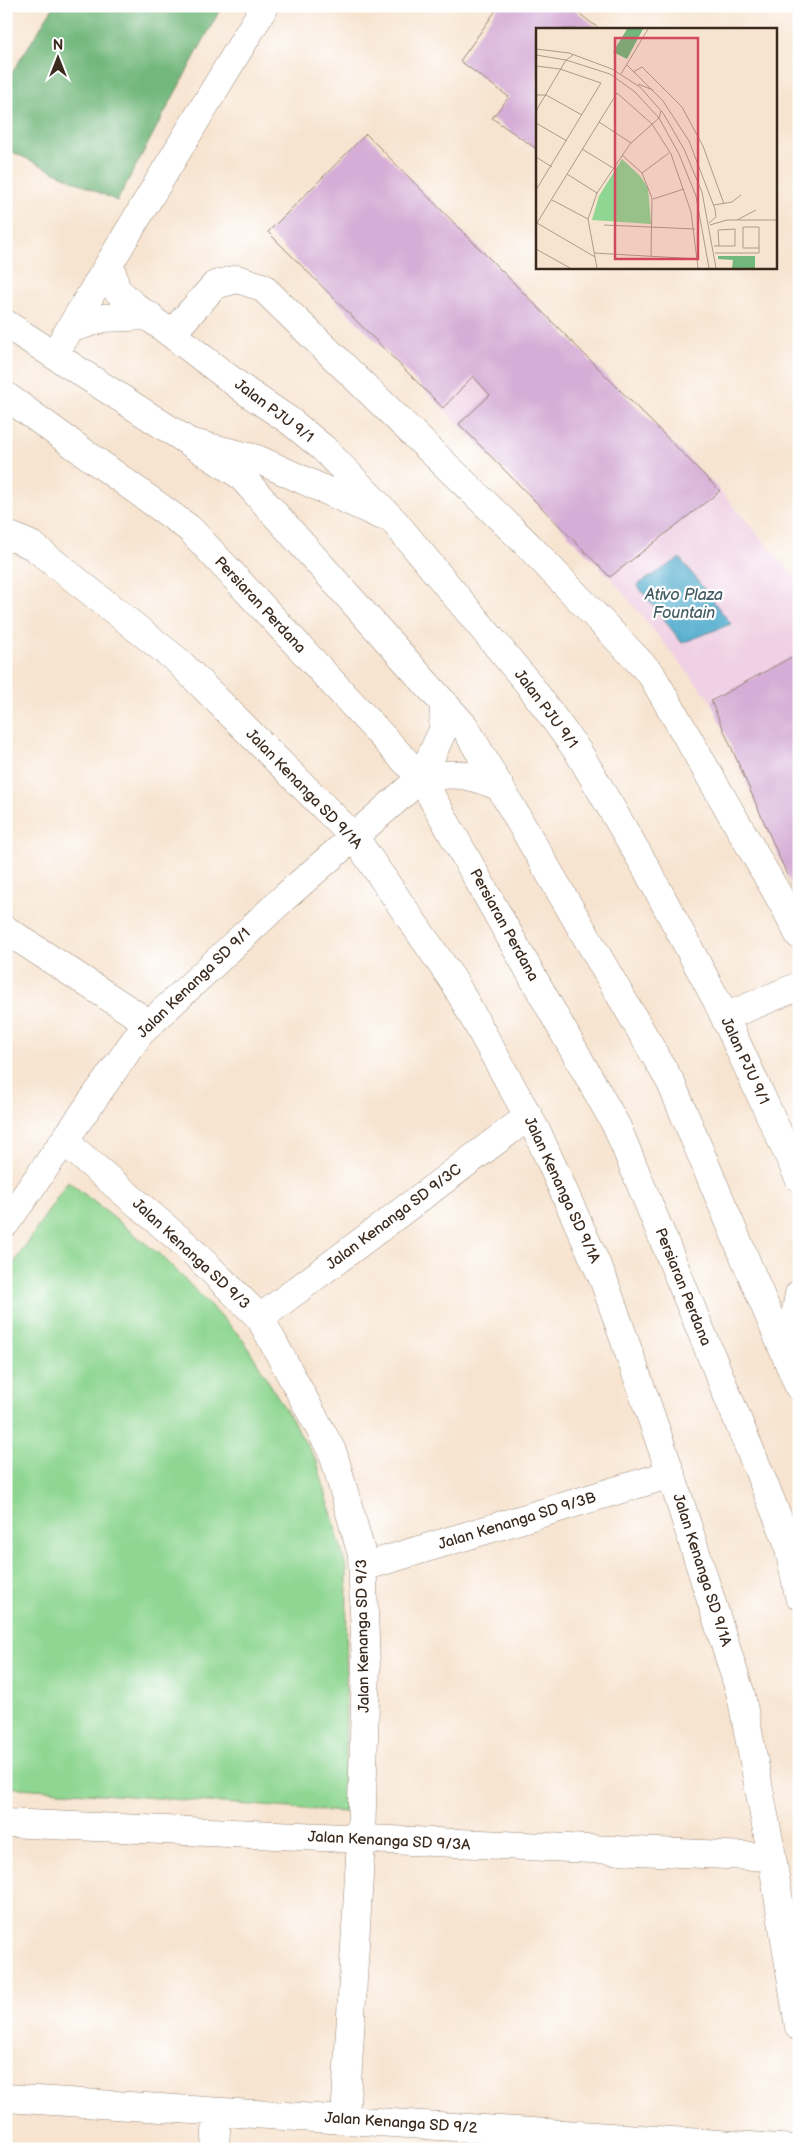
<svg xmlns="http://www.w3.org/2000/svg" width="805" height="2155" font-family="'Balsamiq Sans',sans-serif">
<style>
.built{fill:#f0d0e4}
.green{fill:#8ed691;stroke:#648058}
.forest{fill:#72b77b;stroke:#56704c}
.water{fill:#4eaacc;stroke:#446a75}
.building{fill:#d5add6}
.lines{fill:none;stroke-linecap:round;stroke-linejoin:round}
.minor-casing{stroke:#998777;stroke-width:29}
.major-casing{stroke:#998777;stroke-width:29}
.minor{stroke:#fff;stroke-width:28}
.major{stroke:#fff;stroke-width:28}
.labels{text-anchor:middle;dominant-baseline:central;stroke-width:4.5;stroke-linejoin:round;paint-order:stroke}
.street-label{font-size:15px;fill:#3b2a1e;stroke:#fff}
.water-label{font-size:16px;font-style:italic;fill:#435d64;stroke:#fff}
.inset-road{fill:none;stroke:#ac9a89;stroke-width:1}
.view{fill:#d1495b;fill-opacity:0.15;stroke:#d1495b;stroke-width:2.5}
.inset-edge{fill:none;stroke:#3b2a1e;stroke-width:2.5}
</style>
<rect width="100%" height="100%" fill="#fff"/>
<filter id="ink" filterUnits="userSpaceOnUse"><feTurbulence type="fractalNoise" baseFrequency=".02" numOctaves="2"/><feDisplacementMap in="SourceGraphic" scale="10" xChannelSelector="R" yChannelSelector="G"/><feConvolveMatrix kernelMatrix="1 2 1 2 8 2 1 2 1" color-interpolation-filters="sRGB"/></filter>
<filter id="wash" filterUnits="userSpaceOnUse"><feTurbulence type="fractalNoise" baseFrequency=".0096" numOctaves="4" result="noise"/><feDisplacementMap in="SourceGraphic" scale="20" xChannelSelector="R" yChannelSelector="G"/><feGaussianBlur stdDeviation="1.12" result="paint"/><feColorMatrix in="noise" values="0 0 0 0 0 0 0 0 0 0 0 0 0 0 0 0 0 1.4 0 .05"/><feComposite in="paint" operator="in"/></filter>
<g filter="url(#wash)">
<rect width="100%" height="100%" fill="#f7e4d0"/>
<path class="built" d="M366 134 720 491 799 581V902L711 701 610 577 268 232Z"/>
<path class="green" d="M68 1181 165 1259 243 1339 317 1462 347 1570 345 1812 6 1787V1275Z"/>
<path class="forest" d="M54 6H222L117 201 6 149V82Z"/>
<path class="water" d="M680 558 731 624 682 643 637 585Z"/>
<g id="blocks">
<path class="building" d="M499 6H570L599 29H538V150L492 118 509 97 460 61Z
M366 134 720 491 610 577 459 424 490 395 473 376 443 408 268 232Z
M799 653V902L711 701Z"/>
</g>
</g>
<g filter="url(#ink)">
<use href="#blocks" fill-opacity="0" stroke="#998777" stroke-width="1"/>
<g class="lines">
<g class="minor-casing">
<path id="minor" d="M110 264 116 289 132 304 247 392 290 421 323 448 393 520 528 683 579 753 645 866 718 1003 799 1178
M70 329 104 318 150 316
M172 333 215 285 237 279 262 287 528 545 651 674 785 907 799 935
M54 355 265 6
M193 443 257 459 380 515
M6 539 13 537 33 546 178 661 355 838 454 982 538 1134 604 1281 671 1474 741 1695 771 1851 799 2027
M421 778C455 772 468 773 500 787
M6 930 150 1024
M725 1017 799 986
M64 1141 186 1245 260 1318 333 1453 362 1555 366 1667 361 1840 345 2120
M6 1223 140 1033 286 896 421 778 443 730 444 703
M260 1318 529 1116
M787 1358 799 1294
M363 1567 671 1474
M6 1823 772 1857
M6 2098 796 2149
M215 2149 217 2112"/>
</g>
<g class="major-casing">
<path id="major" d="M6 324 240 475 465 727 671 1083 799 1387
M6 396 190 529 421 778 617 1127 787 1540 799 1596"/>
</g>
<use href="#minor" class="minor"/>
<use href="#major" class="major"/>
</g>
</g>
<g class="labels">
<g class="street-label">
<text transform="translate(274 411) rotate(37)">Jalan PJU 9/1</text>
<text transform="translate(260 605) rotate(47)">Persiaran Perdana</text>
<text transform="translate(546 709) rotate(53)">Jalan PJU 9/1</text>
<text transform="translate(304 789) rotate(46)">Jalan Kenanga SD 9/1A</text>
<text transform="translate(504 925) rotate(61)">Persiaran Perdana</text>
<text transform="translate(194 983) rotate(-44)">Jalan Kenanga SD 9/1</text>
<text transform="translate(745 1061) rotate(65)">Jalan PJU 9/1</text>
<text transform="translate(562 1190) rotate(65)">Jalan Kenanga SD 9/1A</text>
<text transform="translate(394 1217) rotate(-37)">Jalan Kenanga SD 9/3C</text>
<text transform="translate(191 1254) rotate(43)">Jalan Kenanga SD 9/3</text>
<text transform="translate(683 1287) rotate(68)">Persiaran Perdana</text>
<text transform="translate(517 1521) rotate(-17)">Jalan Kenanga SD 9/3B</text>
<text transform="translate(702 1570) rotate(72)">Jalan Kenanga SD 9/1A</text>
<text transform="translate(363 1636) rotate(-91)">Jalan Kenanga SD 9/3</text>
<text transform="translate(389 1841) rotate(3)">Jalan Kenanga SD 9/3A</text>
<text transform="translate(401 2123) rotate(4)">Jalan Kenanga SD 9/2</text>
</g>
<g class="water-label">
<text x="684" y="595">Ativo Plaza<tspan x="684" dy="18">Fountain</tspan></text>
</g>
</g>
<g transform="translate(536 28)">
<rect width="241" height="241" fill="#f7e4d0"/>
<path d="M86 131 104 148 112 160 115 196 56 192 63 168Z" fill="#8ed691"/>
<path d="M91 1H107L91 31 77 24ZM182 228H219V240H196L197 232 182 231Z" fill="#72b77b"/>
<path class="inset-road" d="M0 21 33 25 76 41 104 59 127 85 148 121 166 164 180 240M0 27 30 32 74 46 99 64 123 90 143 126 160 168 173 240M91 37 127 73 153 113 179 181 180 189 173 195M0 38 24 41 65 55 0 162M97 44 106 39 146 79 167 118 188 176M85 46 112 1M102 56 117 62M0 67H10L46 87M0 83 30 32 37 27M63 94 95 115M0 95 31 113M46 121 77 140M86 127 106 145 116 170 115 228M0 129 16 139M106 145 133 125M31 146 61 165M117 171 148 161M16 172 52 191M178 177 196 174 205 167M201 192 220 182M68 197 159 201M174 197 191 192H242M178 218H199V201L182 202 183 218M0 221 34 240M58 225 162 231M179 225H223V199H207V220H223M59 229 1 195 81 65 116 96 135 126 155 184 162 240M61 240 52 191 61 165 94 116 123 90 125 83"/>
<path class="view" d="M79 10H162V231H79Z"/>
<rect width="241" height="241" class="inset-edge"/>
</g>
<rect width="805" height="2155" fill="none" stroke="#fff" stroke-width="25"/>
<g transform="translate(58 58)" stroke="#ffffff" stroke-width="4" paint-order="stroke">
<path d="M0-4L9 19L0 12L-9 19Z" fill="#3b2a1e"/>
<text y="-8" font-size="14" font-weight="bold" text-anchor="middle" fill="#3b2a1e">N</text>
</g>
</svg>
